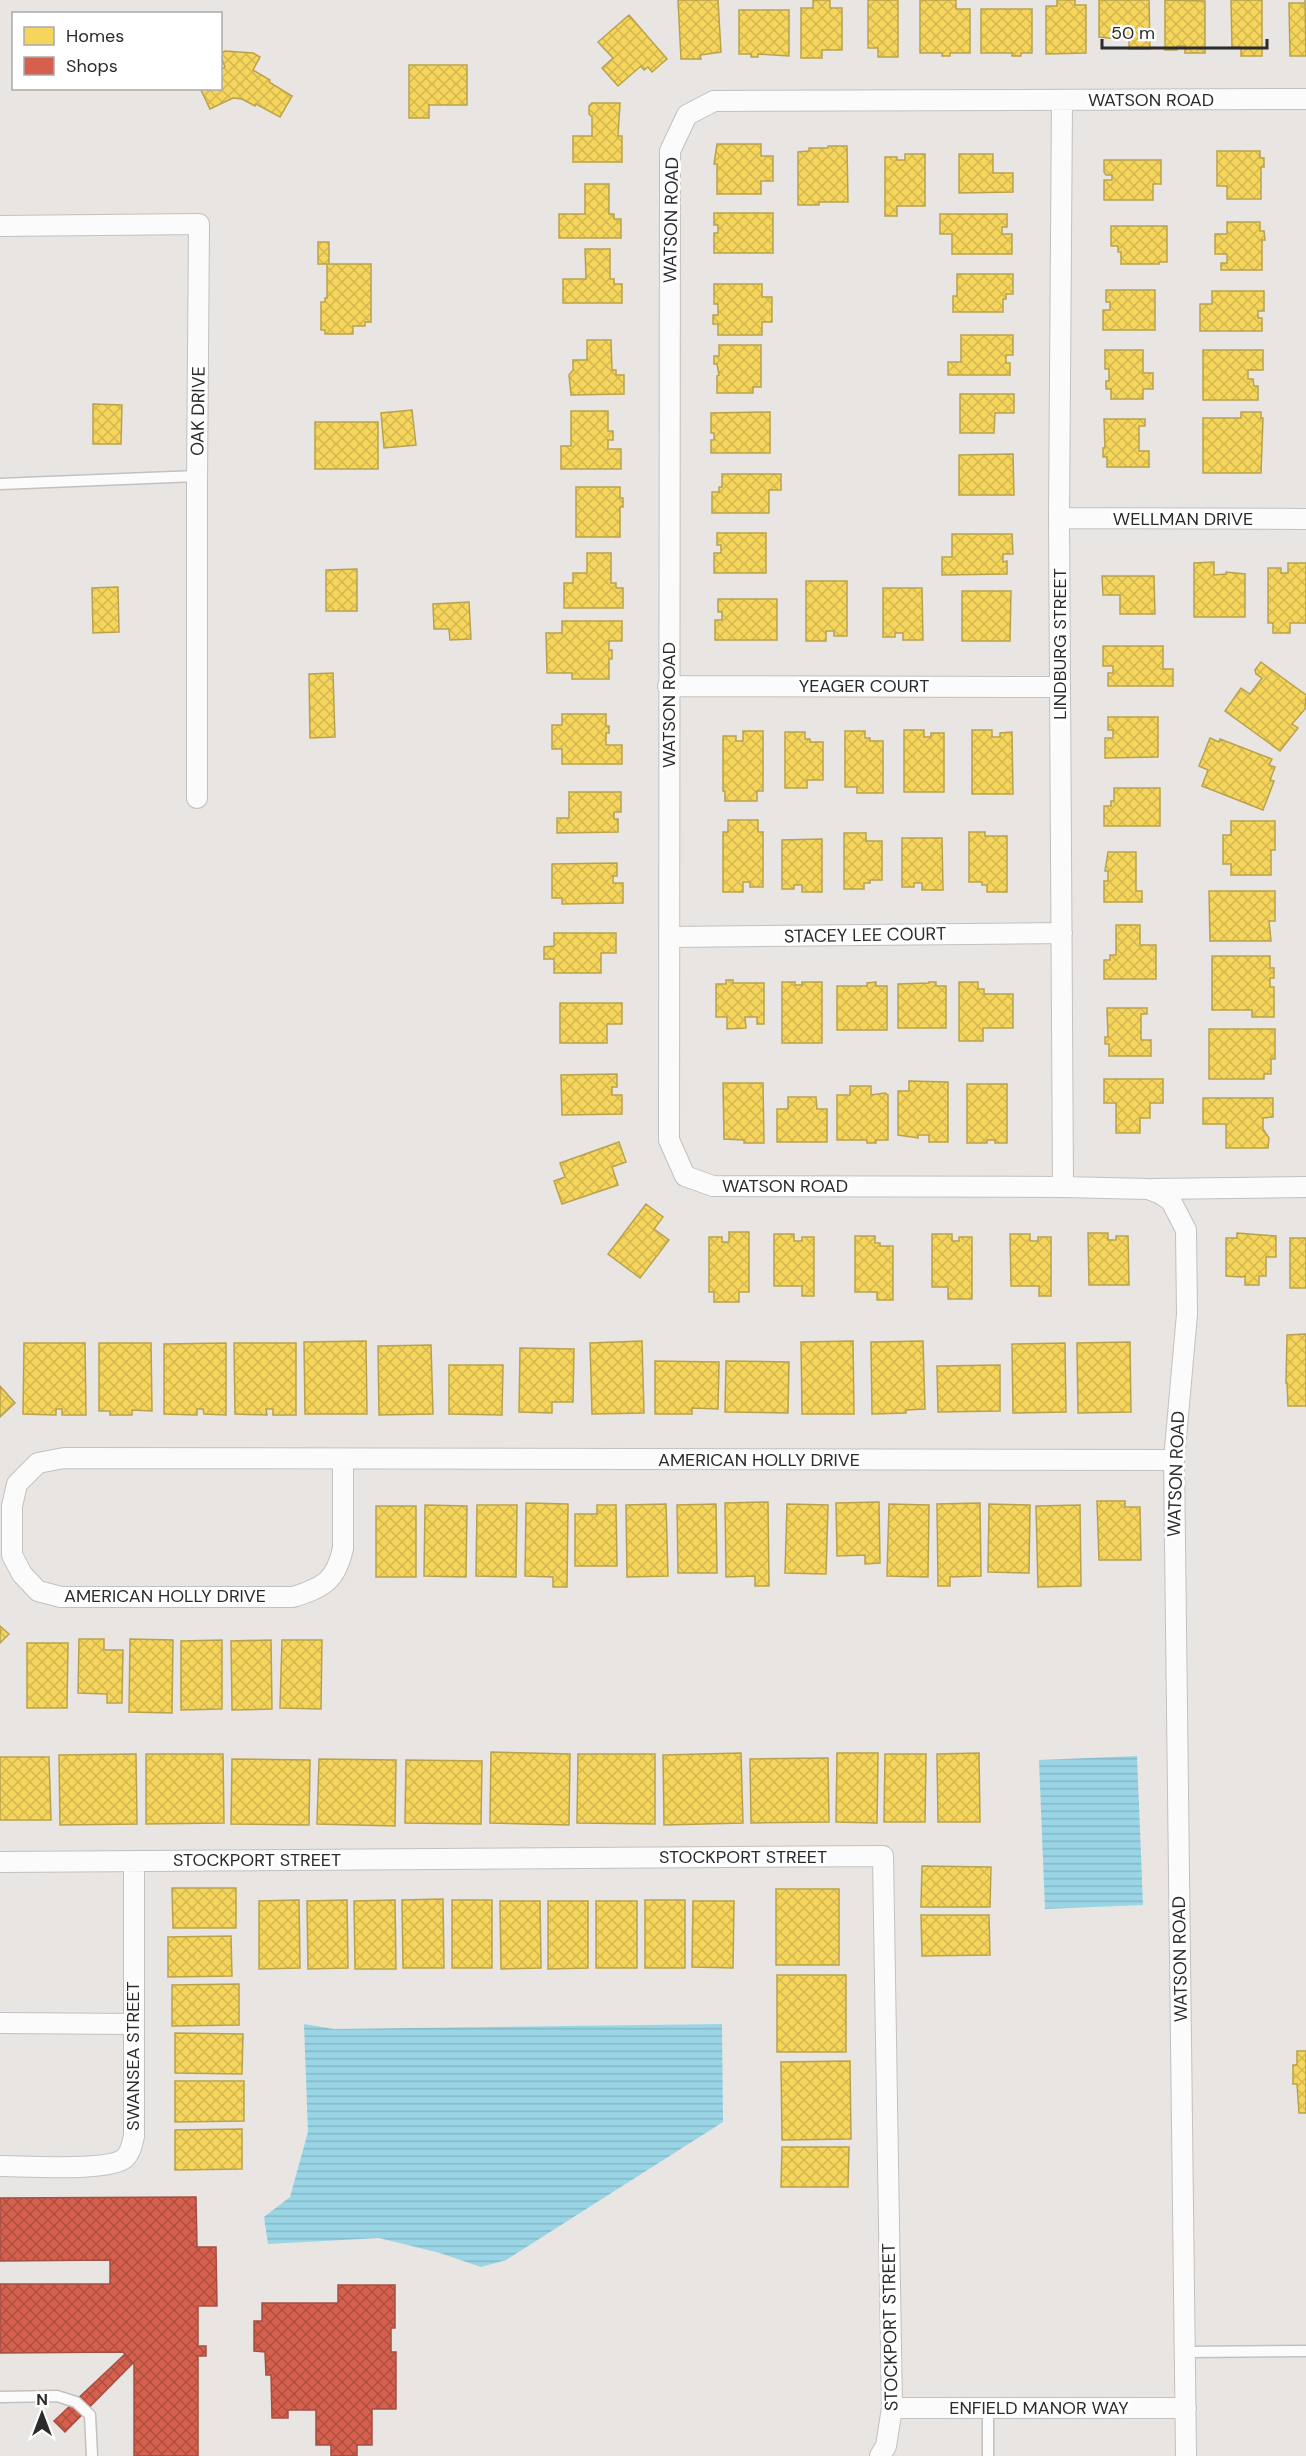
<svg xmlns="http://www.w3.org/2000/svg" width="1306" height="2456" font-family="'DM Sans',sans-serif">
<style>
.water{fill:url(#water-rules)}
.homes{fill:url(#homes-cross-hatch);stroke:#b9a24d;stroke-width:1.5}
.shops{fill:url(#shops-cross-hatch);stroke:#a35043;stroke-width:1.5}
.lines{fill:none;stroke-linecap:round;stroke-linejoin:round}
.lane-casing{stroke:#c2c1c1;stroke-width:13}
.street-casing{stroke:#c2c1c1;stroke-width:22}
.lane{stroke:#fcfbfb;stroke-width:10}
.street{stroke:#fcfbfb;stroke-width:20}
.labels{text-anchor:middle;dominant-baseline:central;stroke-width:6;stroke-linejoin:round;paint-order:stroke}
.street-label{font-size:18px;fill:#2b2b2b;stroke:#fff}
</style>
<defs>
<pattern id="water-rules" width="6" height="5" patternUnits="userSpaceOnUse" patternTransform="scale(1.5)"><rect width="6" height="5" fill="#9ad5e5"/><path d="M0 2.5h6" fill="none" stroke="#85b7c5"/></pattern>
<pattern id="homes-cross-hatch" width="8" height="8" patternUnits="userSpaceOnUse" patternTransform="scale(1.5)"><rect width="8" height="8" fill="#f6d55c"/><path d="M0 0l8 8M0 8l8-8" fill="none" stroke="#d3b750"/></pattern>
<pattern id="shops-cross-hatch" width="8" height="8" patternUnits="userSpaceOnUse" patternTransform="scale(1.5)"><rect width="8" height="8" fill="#d6604d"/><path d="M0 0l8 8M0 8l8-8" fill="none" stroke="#ae4f40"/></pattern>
</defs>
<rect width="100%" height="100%" fill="#e8e5e2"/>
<path class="water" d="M1137 1756 1143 1905 1045 1909 1039 1760Z
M304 2024 334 2029 722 2024 723 2122 506 2260 481 2267 440 2253 379 2238 268 2244 264 2217 290 2197 308 2132Z"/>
<path class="homes" d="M678 0H718L721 52 700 55 701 59H681Z
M813 0H830V8H842V50H822V58H801V8H813Z
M868 0H898V57H878V48H868Z
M920 0H956V9H970V53H950V56H942V53H920Z
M1057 0H1075V5H1086V53L1046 54V6H1057Z
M1099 0H1149L1150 49H1129V37H1118V39L1099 37Z
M1165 0 1205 1V53H1185V46H1177V50H1165Z
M1231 0H1262V56H1241V47H1232Z
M1305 0 1306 56H1290L1289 3H1305Z
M981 9H1032V53H1021V56H1012V53H981Z
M739 10H789V56L758 54V57H751V54H739Z
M629 15 667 59 652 72 648 67 644 70 641 66 618 86 602 68 613 58 598 42Z
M225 51 253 53 260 57 253 70 270 80 269 82 292 96 280 117 256 104 255 106 242 99 233 98 210 109 200 88H220V69L225 67 220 54Z
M409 65H467V105H429V118H409Z
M592 103H620L618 136H622V162H573V136H592V117L589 114V106Z
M717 144H761V156H773V181H761V194H717V164H714Z
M828 146H847L848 202H819V205H798V152L809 151V148H828Z
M1217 151H1260V158H1264V167H1261V199H1227V186H1217Z
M905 154H925V206H897V216H885V157H897V160H905Z
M959 154H993V173H1013V192L959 193Z
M1104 160H1161V184H1153V200H1104V180H1112V175H1106L1104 172Z
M585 184H609V214H614V219H621V238H559V214H585Z
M714 213H773V253H714V233H718V225H714Z
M940 214H1007V227H1002V234H1012V254H952V234H940Z
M1227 222H1260V231H1264L1265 240H1262V270H1221V263H1227V254H1215V234H1227Z
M1111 226H1167V262H1159V264H1121V252H1118V246H1111Z
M318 242H329V264H371V322H365V326H353V334H325V330H321V302H325V298H327V264H318Z
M585 249H610V279H614V284H622V303H563V279H586Z
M957 274H1013V294H1006V299H1003V312H953V296H957Z
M714 284H762V297H772V322H762V335H718V324H713V315H718V304H714Z
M1106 290H1155V330H1103V310H1110V302H1106Z
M1212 291H1264V311H1258V318H1262V331H1200V304H1212Z
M961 335H1013V355H1006V363H1010V375H948V362H961Z
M587 340H611L612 370H616V375H624V394L571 395 569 375 573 370V360H587Z
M719 345H761V387H753V393H717V376L719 375 717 364H714V356H719Z
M1105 350H1143V373H1153V389H1143V399H1111V389H1106V381H1109V369H1105Z
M1203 350H1263V370H1248V379H1253L1254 386H1258V400H1203Z
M960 394H1014V413H995L994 433H960Z
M93 404 122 405 121 444H93Z
M412 410 416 445 384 448 381 413Z
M571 411H608V431H613V440H608V449H621V469H561V446H571Z
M770 412V453H711V440H714V433H711V413Z
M1241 412H1261V418H1263L1261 473H1203V418H1241Z
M1104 419H1145V426H1139V451H1149V467H1107V457H1103V448H1105Z
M315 422H378V469H315Z
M1013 454 1014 495H959V455Z
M722 474H781V490H769V513H712V492H719V487H722Z
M576 487H620V498H623V507H620V537H576Z
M717 533H766V573H714V553H721V545H717Z
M952 534H1012L1013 554H1003V562L1007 561V574L942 575V557H952Z
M587 553H611V583H616V588H623V608H564V583H573V573H587Z
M1214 562V575L1226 574V572L1245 574V617H1194V563Z
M1288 563H1306V623H1290V633H1273V623H1268V568H1281V573H1288Z
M357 569V611H326V570Z
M1102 576H1154L1155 614H1120V595H1103Z
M806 581H847V636H834V631H826V641H806Z
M118 587 119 632 93 633 92 588Z
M883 588H922L923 640H903V633H895V637H883Z
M962 591H1011L1010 641H962Z
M718 599H777V640H715V620H722V612H718Z
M469 602 471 639 450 640 449 629H434L433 604Z
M562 621H622V641H609V650H612V659H609V679H572V673H547L546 633H562Z
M1103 646H1163V669H1173V686H1108V673H1113V666H1103Z
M1261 662 1306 695 1305 709 1292 724 1298 728 1280 751 1225 711 1241 688 1250 694 1262 678 1256 674 1255 670Z
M333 673 335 737 310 738 309 674Z
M562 714H606V726H609V733H606V745H622V764H562V749H552V725H562Z
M1108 717H1158V757L1105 758V738H1113V730H1108Z
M904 730H924V737H931V733H944V792H904Z
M972 730H992V737H1000V733L1012 732 1013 794H972Z
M743 731H763V791H757V801H725V791H723V736H736V741H743Z
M845 731H865V738H870V741H883V793H857V787H845Z
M785 732H805V739H810V742H823V780H807V788H785Z
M1210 738 1219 742 1220 739 1272 759 1269 765 1275 767 1270 780 1274 781 1263 810 1202 786 1208 770 1199 766Z
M1114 788H1160V826H1104V806H1111V801H1114Z
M569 792H621V812H614V819H618V832L557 833V818H569Z
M728 820H758V832H763V887H750V882H743V892H723V832H728Z
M1231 821H1275V850H1271V875H1231V864H1223V835H1231Z
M969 832H985V836H1007V892H987V885H982V882H969Z
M844 833H866V841H882V880H870V883H864V889H844Z
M902 838H942L943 890H922V883H914V887H902Z
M822 839V892H802V885H794V889H782V840Z
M1108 852H1136V891H1142V902H1104V881H1108V871H1105Z
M617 863V876H613V883H623V903L562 904V898H552V864Z
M1209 891H1275V921H1269L1271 941H1210Z
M1116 925H1140V945H1156V979H1104V960H1110V955H1116Z
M554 933H616V953H601V973H554V959H544V947L554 946Z
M1212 956H1270V968H1274V978H1270V987H1274V1017H1252V1010H1212Z
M726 980H733V983H764V1024H757V1017H745L746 1028 727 1029V1017H716V984H726Z
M782 982H795V985H802V982H822V1043H782Z
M876 982V986H887V1030H837V986H867V983Z
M929 982H936V986H946V1028H898V984L929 983Z
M959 982H978V989H984V994H1013V1028H983V1041H959Z
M560 1003H622V1024H607V1043H560Z
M1107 1008H1147V1014H1141V1040H1151V1056H1109V1044H1105V1037H1108Z
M1209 1029H1275V1059H1271V1074H1264V1079H1209Z
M617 1074V1087H612V1095H622V1114L562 1115 561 1075Z
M1104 1079H1163V1103H1150V1118H1140V1133H1116V1103H1104Z
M909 1081 948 1082V1142H929V1135H918V1138L898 1135V1091H909Z
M723 1083H763L764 1143H744V1140L724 1139Z
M967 1084H1007V1143H995V1140H987V1143H967Z
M850 1086H871V1095L885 1093 888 1095V1140H876V1143H867V1140H837V1095H850Z
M788 1097H816L817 1109H827V1142H777V1109H788Z
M1203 1098H1273V1117L1263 1118V1129L1269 1138 1268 1148H1226V1124H1203Z
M619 1142 626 1162 612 1167 618 1185 562 1204 554 1181 565 1177 560 1163Z
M646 1204 663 1217 654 1229 669 1240 640 1278 608 1254Z
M729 1232H749V1292H739V1302H714V1292H709V1237H722V1242H729Z
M1088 1233H1108V1240H1116V1236H1128L1129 1285H1089Z
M1237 1233 1276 1236V1257H1266V1276H1259V1285H1245V1276L1242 1277 1226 1276V1238H1237Z
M774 1234H794V1241H802V1237H814V1296H802V1286H774Z
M932 1234H952V1241H959V1237H972V1299H948V1287H932Z
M1010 1234H1030V1241H1038V1237H1051V1296H1039V1286H1011Z
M855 1236H875V1243H880V1246H893V1300H877V1292H855Z
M1290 1238H1306V1288H1290Z
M1306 1334V1406H1288L1287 1383H1286L1287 1335Z
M366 1341 367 1414H305L304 1342Z
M642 1341 644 1413 592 1414 590 1343Z
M853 1341 854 1414H802L801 1342Z
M923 1341 925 1409 906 1410V1413L872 1414 871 1342Z
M1130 1342 1131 1412 1078 1413 1077 1343Z
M24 1343H85L86 1415H62V1409H56V1415L23 1414Z
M99 1343H151L152 1411 132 1410V1415H110V1411H99Z
M226 1343V1415L204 1414 203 1409H197V1415L164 1414V1344Z
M234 1343H296V1415H273V1409H266L267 1415 235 1414Z
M1065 1343 1066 1412 1013 1413 1012 1344Z
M431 1345 433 1414 379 1415 378 1346Z
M520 1348 574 1349 573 1402H552V1413L519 1412Z
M655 1361 719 1362 718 1409 692 1408V1414H655Z
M726 1361 789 1362 788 1413 725 1412Z
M449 1365H503L502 1415 449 1414Z
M1000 1365V1411L938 1412 937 1366Z
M0 1386 15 1403 0 1417Z
M1097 1501H1125V1507H1140L1141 1560H1099Z
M768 1502 769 1586H755V1576L726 1577 725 1503Z
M879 1502 880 1563 865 1564V1555L837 1556 836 1503Z
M526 1503 568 1504 567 1587H553V1577L525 1576Z
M980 1503 981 1576 950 1577V1586H938L937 1504Z
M666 1504 668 1576 627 1577 626 1505Z
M716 1504 717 1573H678L677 1505Z
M787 1504 828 1505 826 1574 785 1573Z
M889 1504 929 1505 928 1577 887 1576Z
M989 1504 1030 1505 1029 1573 988 1572Z
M425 1505 467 1506 466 1577 424 1576Z
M477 1505H517L516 1577 476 1576Z
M597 1505H616L617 1566H575V1514H597Z
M1080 1505 1081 1586 1038 1587 1036 1506Z
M376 1506H416V1577H376Z
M0 1626 9 1634 0 1643Z
M79 1639H104V1650H123L122 1703H107V1694L78 1693Z
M130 1639 173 1640 172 1713 129 1712Z
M222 1640V1709L181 1710V1641Z
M271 1640 272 1709 232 1710 231 1641Z
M282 1640H322L321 1709 280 1708Z
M27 1643H68L67 1708H27Z
M491 1752 570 1754 569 1825 490 1823Z
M741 1753 743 1823 664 1825 663 1755Z
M837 1753H878L877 1823 836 1822Z
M979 1753 980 1822H938L937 1754Z
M136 1754 137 1824 60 1825 59 1755Z
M146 1754H223L224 1823 146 1824Z
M578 1754H655V1824L577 1823Z
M885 1754H926L925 1822H884Z
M0 1757H49L51 1820H0Z
M828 1758 829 1822 751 1823 750 1759Z
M232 1759 310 1760 309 1825 231 1824Z
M319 1759 396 1760 395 1826 317 1824Z
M406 1760 482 1761 481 1824 405 1823Z
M922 1866 991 1867 990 1907H921Z
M172 1888H236V1928H173Z
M776 1889H839V1965H776Z
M443 1899 444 1968H403L402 1900Z
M299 1900 300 1968 259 1969V1901Z
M347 1900 348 1968 308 1969 307 1901Z
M395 1900 396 1969H355L354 1901Z
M452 1900H492V1968H452Z
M645 1900H685V1968H645Z
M500 1901H540L541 1968 501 1969Z
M548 1901H588V1968L548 1969Z
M596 1901H637V1968H596Z
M693 1901H734L733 1968 692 1967Z
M921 1915H989L990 1955 922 1956Z
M231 1936 232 1976 168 1977V1937Z
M777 1975H846V2052H777Z
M239 1984V2025L172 2026V1985Z
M175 2033 243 2034 242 2074 175 2073Z
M1297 2051H1306V2113H1299L1297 2084H1293V2065H1297Z
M850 2061 851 2139 782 2140 781 2062Z
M175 2081H244V2121L175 2122Z
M242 2129V2169L175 2170V2130Z
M782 2147H849L848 2187H781Z"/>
<path class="shops" d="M196 2197 197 2247H216L217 2306H198V2346H206V2356H198V2456H134V2364L123 2352 0 2353V2284H110V2260L0 2261V2198Z
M338 2285H395V2328H391V2352H396V2409H372V2445H357V2456H331V2445H316V2410H288V2418H272L271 2375H266L265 2352 254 2351V2321H262V2303H338Z
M125 2354 133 2363 65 2432 54 2421Z"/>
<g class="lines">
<g class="lane-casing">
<path id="lane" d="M0 484 197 476
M1185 2352 1306 2351
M0 2397 57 2396 76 2402 90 2415 92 2456
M988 2408V2456"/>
</g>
<g class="street-casing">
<path id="street" d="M1062 101 1059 518 1063 1187
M0 226 199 224 197 482V798
M1059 518 1306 519
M668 686 1060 687
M669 937 1062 933
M1153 1189 1306 1187
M343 1460V1548C336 1581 324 1587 293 1597H61L38 1591 22 1574 12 1555V1506L17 1484 38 1463 64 1458 1174 1460
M0 1862 883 1856 892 2408 886 2446 880 2456
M0 2023 134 2024
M0 2166C25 2166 109 2172 125 2158 131 2152 132 2144 134 2136V1861
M892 2408H1186
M1186 2456 1174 1460 1187 1314 1186 1230 1171 1201 1161 1194 1148 1189 1063 1187 713 1186 685 1176 669 1140 670 151 687 115 714 101 1306 99"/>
</g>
<use href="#lane" class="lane"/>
<use href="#street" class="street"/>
</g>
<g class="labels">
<g class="street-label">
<text x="1151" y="100">WATSON ROAD</text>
<text transform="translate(671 220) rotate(-89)">WATSON ROAD</text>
<text transform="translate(198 411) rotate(-89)">OAK DRIVE</text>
<text x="1183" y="519">WELLMAN DRIVE</text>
<text transform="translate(1060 644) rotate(-90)">LINDBURG STREET</text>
<text x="864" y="686">YEAGER COURT</text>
<text transform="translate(669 705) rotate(-90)">WATSON ROAD</text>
<text transform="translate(865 935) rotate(-1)">STACEY LEE COURT</text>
<text x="785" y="1186">WATSON ROAD</text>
<text x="759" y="1460">AMERICAN HOLLY DRIVE</text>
<text transform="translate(1176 1474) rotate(-88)">WATSON ROAD</text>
<text x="165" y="1596">AMERICAN HOLLY DRIVE</text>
<text x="743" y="1857">STOCKPORT STREET</text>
<text x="257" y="1860">STOCKPORT STREET</text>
<text transform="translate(1180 1959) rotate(-91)">WATSON ROAD</text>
<text transform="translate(133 2056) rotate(-90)">SWANSEA STREET</text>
<text transform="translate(890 2327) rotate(-91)">STOCKPORT STREET</text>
<text x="1039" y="2408">ENFIELD MANOR WAY</text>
</g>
</g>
<rect x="12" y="12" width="210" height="78" fill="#ffffff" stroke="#aaaaaa" stroke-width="1.5"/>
<rect x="24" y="27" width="30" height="18" fill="#f6d55c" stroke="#aaaaaa" stroke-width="1.5"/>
<text x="66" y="42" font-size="18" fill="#2b2b2b">Homes</text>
<rect x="24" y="57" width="30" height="18" fill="#d6604d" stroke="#aaaaaa" stroke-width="1.5"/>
<text x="66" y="72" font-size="18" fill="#2b2b2b">Shops</text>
<g transform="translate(42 2414)" stroke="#ffffff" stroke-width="4.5" paint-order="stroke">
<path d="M0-4.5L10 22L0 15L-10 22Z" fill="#2b2b2b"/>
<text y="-9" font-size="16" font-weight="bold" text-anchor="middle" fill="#2b2b2b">N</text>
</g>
<path d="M1102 39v9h165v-9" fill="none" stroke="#2b2b2b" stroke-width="3"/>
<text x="1111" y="39" font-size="18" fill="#2b2b2b" stroke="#ffffff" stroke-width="4.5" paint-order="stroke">50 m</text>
</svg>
